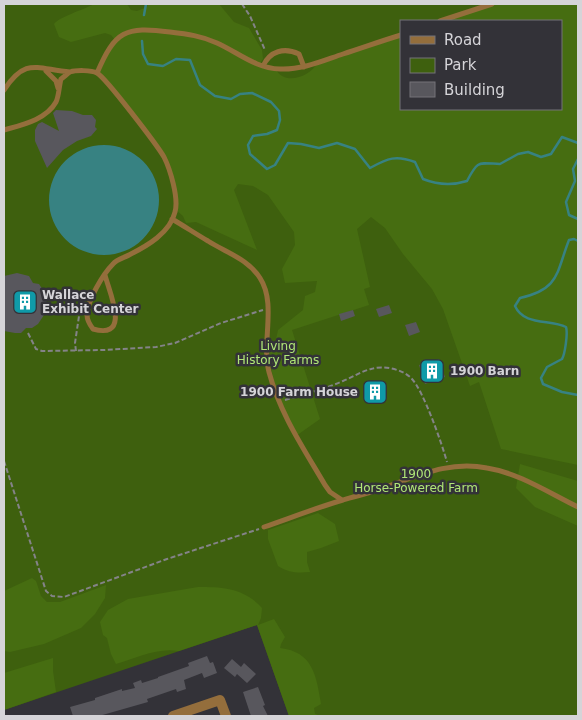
<svg xmlns="http://www.w3.org/2000/svg" width="582" height="720" font-family="'DejaVu Sans',sans-serif">
<style>
.green{fill:#3e600e;fill-rule:evenodd}
.forest{fill:#466d11}
.water{fill:#378282}
.lines{fill:none;stroke-linecap:round;stroke-linejoin:round}
.stream{stroke:#378282;stroke-width:2.5}
.building{fill:#58575d}
.path{stroke:#848388;stroke-width:2;stroke-dasharray:5 2.5;stroke-linecap:butt}
.lane{stroke:#946e3c;stroke-width:5}
.street{stroke:#946e3c;stroke-width:10}
.labels{text-anchor:middle;dominant-baseline:central;stroke-width:5;stroke-linejoin:round;paint-order:stroke}
.poi-label{font-size:12px;font-weight:bold;fill:#d5d4d8;stroke:#333238;text-anchor:start}
.park-label{font-size:12px;fill:#b0e777;stroke:#333238}
</style>
<rect width="100%" height="100%" fill="#333238"/>
<path class="green" d="M4 4H578V716H289L257 625 4 710ZM401 21H561V109H401Z"/>
<path class="forest" d="M94 4H127L131 10 137 11 147 7 148 4H219L234 22 249 28 262 50 263 59 259 65 276 69C283 86 311 77 317 63L401 35V109H561V21H440L492 4H578V465L501 449 479 382 470 386 443 309 432 289 403 254 385 228 371 217 357 229 370 287 364 289 369 305 292 330 320 419 296 436 279 402 267 351 274 349 278 330 303 310 305 296 315 292 317 281 285 283 282 269 295 245 294 232 268 195 253 186 238 184 234 190 257 250 196 222 186 223 183 216 176 210 175 196 163 156 97 73 115 40 111 35 105 33 71 42 59 37 54 24C59 17 83 10 94 4Z
M520 464 578 481V526L535 507 516 488Z
M318 513 335 524 339 541 321 548 307 552V562L310 572C298 573 289 573 278 566L268 539V530Z
M32 578 36 581 41 596 47 602H60L106 585 105 598 95 614 81 628 44 644 10 652 4 651V591Z
M198 587C223 587 244 588 262 608L261 618 258 625 274 619 285 637 281 644 280 648C313 652 316 675 321 704L314 708 315 714 321 716H289L257 625 179 651C158 647 136 658 116 664L111 654 107 638 103 635 100 622 108 610 128 599Z
M53 658V671L56 692 4 710V673Z"/>
<path class="water" d="M49 200a55 55 0 1 1 110 0a55 55 0 1 1-110 0Z"/>
<g class="lines">
<path class="stream" d="M144 15 146 4
M142 41 143 54 148 64 163 66 176 59 190 60 200 85 215 96 231 99 240 94 252 93 271 102 279 111 280 120 277 130 267 134 253 136 248 145 250 154 267 169 275 165 288 143 301 144 319 148 337 143 355 149 370 168C388 158 396 155 415 162L423 179C438 185 451 186 467 181 478 160 478 163 500 164L518 154 528 152 541 157 551 154 562 137 578 143
M578 159 573 169 575 181 566 202 569 215 578 219
M578 241 574 239 569 240C556 273 560 289 520 298L515 306C524 326 550 319 566 327 568 333 565 354 562 359L547 367 541 378 543 384 562 392 578 395"/>
</g>
<path class="building" d="M56 110 72 111 83 115H92L96 120 95 127 97 129 91 136 77 141 63 150 47 168 35 141V130L38 124 42 122 59 131 53 113Z
M17 273 29 276 33 283 39 284 45 293 47 304 44 315 38 324 32 328H26L21 333H15L4 331V276Z
M389 305 392 313 379 317 376 309Z
M353 310 355 316 341 321 339 314Z
M416 322 420 332 409 336 405 325Z
M439 359 445 377 425 384 419 365Z
M378 382 383 398 371 402 366 386Z
M207 656 210 663 213 662 217 673 204 678 202 673 184 680 186 689 177 692 176 689 147 699 148 702 99 716H73L70 707 95 700V698L122 689V691L135 688 133 683 141 680 142 683 158 678V677L189 666 188 663Z
M232 659 241 667 244 663 256 674 247 683 237 674 235 677 224 668Z
M258 687 265 705 263 706 268 716H251L243 692Z"/>
<g class="lines">
<path class="path" d="M242 4 250 16 265 50
M48 309 80 314
M28 333 36 349 42 351 104 350 156 347 175 343 221 323 263 310
M76 351 75 343 79 316
M285 400C305 394 325 389 343 381 353 377 362 371 371 369 383 365 402 369 411 378 423 389 442 444 447 462
M4 461 46 591 52 596 64 597 167 559 259 529"/>
<path class="lane" d="M440 21 492 4
M263 66C270 51 284 47 299 54L304 67
M46 71 56 81 58 88
M97 73C115 31 125 26 170 32 187 34 202 36 217 43 239 53 255 68 280 69 302 70 322 61 343 54 362 48 381 41 401 35
M4 90C26 57 36 69 70 72
M4 130C21 125 46 120 56 102 59 96 59 86 61 79 64 77 67 74 70 72 76 70 91 70 97 73 106 78 157 145 164 157 170 169 179 198 175 212 170 233 147 246 129 255 124 258 117 259 113 264 103 274 87 301 87 315 87 320 90 325 93 329 132 340 109 292 105 275
M172 219C184 226 196 234 208 241 227 253 248 259 260 278 277 304 261 343 269 372 280 414 304 449 325 485L330 492 342 500
M264 527C290 518 316 508 343 500 355 496 368 494 380 489 416 477 448 460 487 468 519 473 549 493 578 507"/>
<path class="street" d="M173 716 220 700 226 716"/>
</g>
<defs>
<g id="building-square" transform="scale(1.25)"><rect x="-9" y="-9" width="18" height="18" rx="4" fill="#0f9aa8" stroke="#333238"/><path d="M-4-6H4V6H1V3H-1V6H-4ZM-2.5-4.3h1.7v1.8h-1.7ZM.8-4.3h1.7v1.8H.8ZM-2.5-1h1.7V.8h-1.7ZM.8-1h1.7V.8H.8Z" fill="#fff"/></g>
</defs>
<g fill-rule="evenodd">
<use href="#building-square" x="25" y="302"/>
<use href="#building-square" x="432" y="371"/>
<use href="#building-square" x="375" y="392"/>
</g>
<g class="labels">
<g class="poi-label">
<text x="42" y="295">Wallace<tspan x="42" dy="14">Exhibit Center</tspan></text>
<text x="450" y="371">1900 Barn</text>
<text x="358" y="392" text-anchor="end">1900 Farm House</text>
</g>
<g class="park-label">
<text x="278" y="346">Living<tspan x="278" dy="14">History Farms</tspan></text>
<text x="416" y="474">1900<tspan x="416" dy="14">Horse-Powered Farm</tspan></text>
</g>
</g>
<rect width="582" height="720" fill="none" stroke="#d5d4d8" stroke-width="10"/>
<rect x="400" y="20" width="162" height="90" fill="#333238" stroke="#747378"/>
<rect x="410" y="36" width="25" height="8" fill="#946e3c" stroke="#747378"/>
<text x="444" y="45" font-size="15" fill="#d5d4d8">Road</text>
<rect x="410" y="58" width="25" height="15" fill="#3e600e" stroke="#747378"/>
<text x="444" y="70" font-size="15" fill="#d5d4d8">Park</text>
<rect x="410" y="82" width="25" height="15" fill="#58575d" stroke="#747378"/>
<text x="444" y="95" font-size="15" fill="#d5d4d8">Building</text>
</svg>
